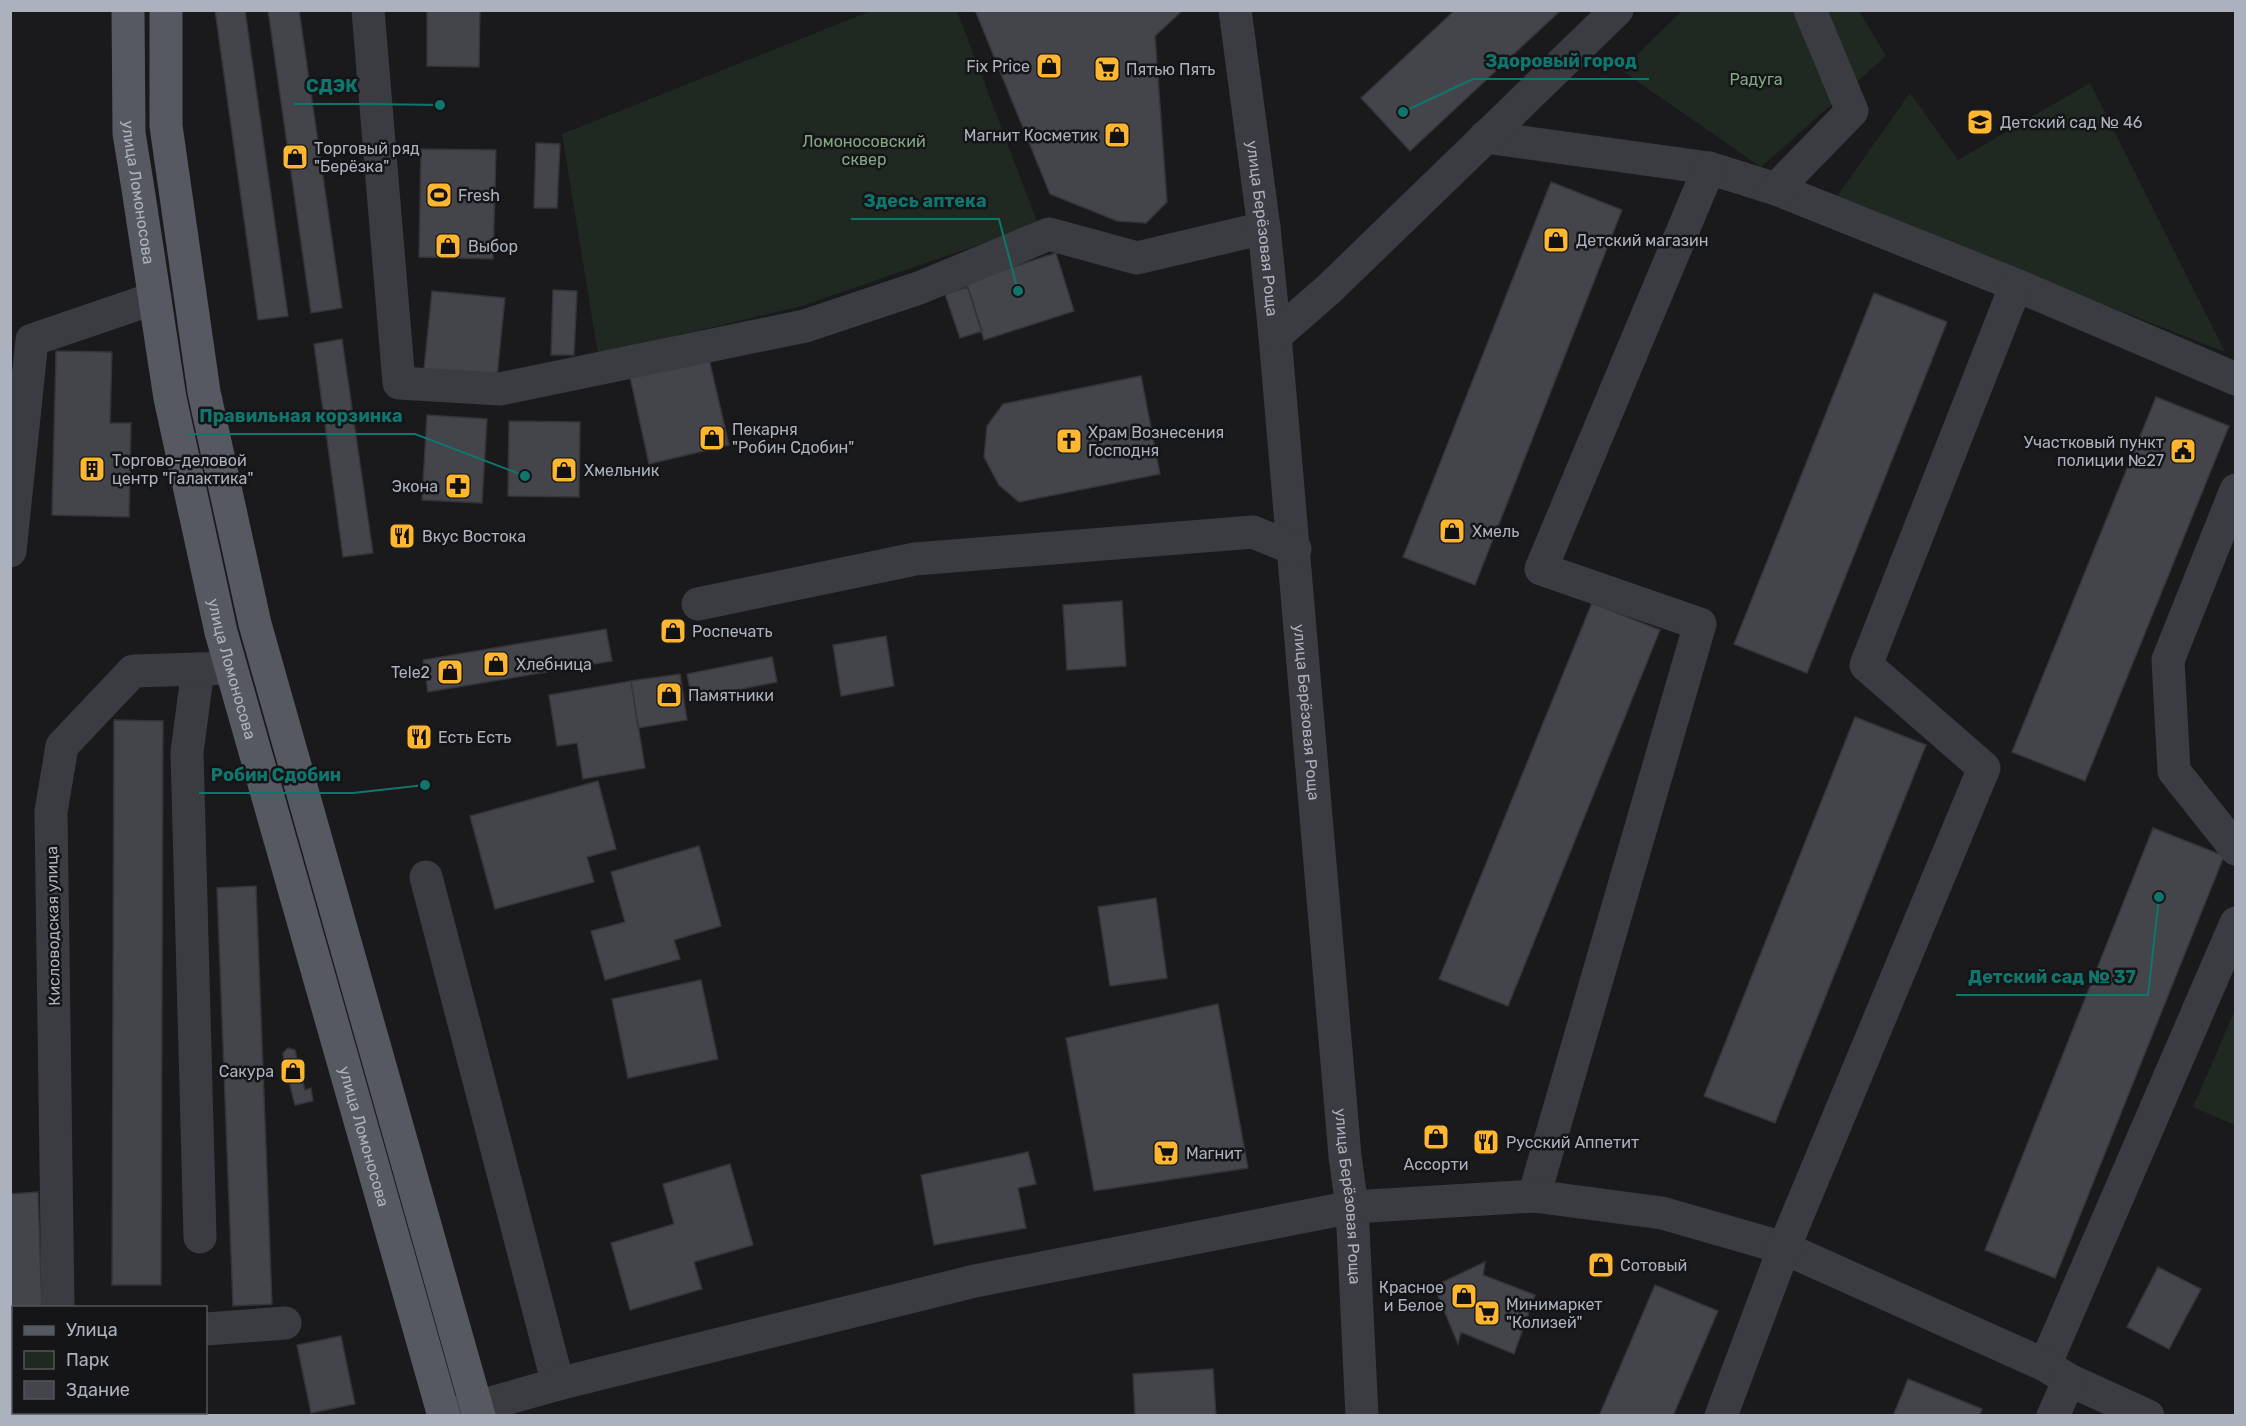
<svg xmlns="http://www.w3.org/2000/svg" width="2246" height="1426" font-family="Rubik,sans-serif">
<style>
.green{fill:#202921}
.building{fill:#44454a;stroke:#343439;stroke-width:1.5}
.lines{fill:none;stroke-linecap:round;stroke-linejoin:round}
.minor{stroke:#3b3c42;stroke-width:33}
.major{stroke:#575962;stroke-width:33}
.labels{text-anchor:middle;dominant-baseline:central;stroke-width:5;stroke-linejoin:round;paint-order:stroke}
.poi-label{font-size:16px;fill:#acb2bd;stroke:#151518;text-anchor:start}
.park-label{font-size:16px;fill:#82a984;stroke:#151518}
.street-label{font-size:16px;fill:#acb2bd;stroke:#151518}
.leader{fill:none;stroke:#0f766e;stroke-width:2}
.callout-dot{fill:#0f766e;stroke:#151518;stroke-width:2}
.callout-label{font-size:18px;text-anchor:middle;font-weight:bold;fill:#0f766e;stroke:#151518;stroke-width:5;stroke-linejoin:round;paint-order:stroke}
</style>
<rect width="100%" height="100%" fill="#1a1a1d"/>
<path class="green" d="M871 11H957L1038 224 802 306 598 354 562 134Z
M1682 11H1859L1886 56 1761 167 1621 70Z
M2090 83 2225 352 1835 199 1910 93 1958 160Z
M2235 1010V1125L2193 1107Z"/>
<path class="building" d="M215 10H245L288 316 258 320Z
M268 10H299L342 308 311 313Z
M427 10H480L479 67 427 66Z
M975 10H1183L1155 36 1167 202 1146 223 1117 221 1050 194Z
M1455 10H1561L1410 151 1361 98Z
M536 143 560 144 557 208H534Z
M421 149 496 150 493 259 419 257Z
M1551 182 1622 210 1475 585 1403 557Z
M1056 253 1074 311 984 340 966 282Z
M968 287 982 331 960 338 945 294Z
M553 290 577 291 574 355H551Z
M432 291 505 298 497 376 424 369Z
M1874 293 1947 322 1807 673 1734 644Z
M342 339 373 553 343 557 314 344Z
M56 351 112 352 110 423H131L129 517 52 515Z
M709 359 729 445 649 464 630 377Z
M1141 376 1160 474 1019 502 999 485 984 457 987 426 1003 404Z
M2156 397 2229 426 2085 781 2012 752Z
M427 415 487 419 482 503 422 500Z
M509 421 580 422 579 497 508 496Z
M1122 601 1126 666 1067 670 1063 605Z
M1592 603 1660 630 1508 1006 1439 979Z
M606 629 612 661 428 692 423 660Z
M886 636 894 686 841 696 833 645Z
M772 657 777 682 692 699 687 674Z
M680 674 687 720 638 728 631 681Z
M631 681 645 768 583 779 577 743 557 746 549 695Z
M1855 717 1926 745 1775 1123 1704 1096Z
M114 720 163 721 161 1285H112Z
M598 781 616 849 587 857 594 882 495 909 470 816Z
M2153 828 2224 856 2055 1278 1985 1250Z
M699 846 721 926 674 940 680 959 605 980 591 931 625 922 611 872Z
M256 886 272 1304 233 1306 217 888Z
M1156 898 1167 978 1110 986 1098 907Z
M701 980 718 1059 628 1078 612 999Z
M1218 1004 1248 1168 1094 1191 1066 1038Z
M288 1048 295 1050 297 1059 284 1062 283 1053Z
M297 1059 305 1090 311 1088 313 1101 295 1105 284 1062Z
M1028 1152 1036 1184 1018 1188 1026 1228 934 1245 921 1175Z
M730 1164 753 1245 694 1262 702 1289 630 1310 611 1243 674 1224 663 1184Z
M38 1192 42 1308H14V1337H10V1194Z
M1485 1262 1483 1275 1535 1295 1514 1354 1461 1332 1458 1344 1434 1286Z
M2158 1267 2201 1289 2169 1349 2127 1327Z
M1655 1285 1718 1311 1673 1416H1599Z
M341 1336 355 1404 311 1413 297 1345Z
M1213 1369 1216 1416H1135L1133 1374Z
M1908 1379 1982 1409 1979 1416H1893Z"/>
<g class="lines">
<g class="minor">
<path d="M368 10 399 383 500 389 805 326 919 288 1049 234 1137 258 1264 228"/>
<path id="s1" d="M1235 10 1264 228 1275 336 1345 1156 1352 1207 1362 1416"/>
<path d="M1485 137 1709 168 1776 189 2016 285 2236 379"/>
<path d="M1776 189 1852 111 1810 10"/>
<path d="M1275 336 1329 289 1617 10"/>
<path d="M2236 490 2168 660 2174 771 2236 849"/>
<path d="M10 551 32 340 155 298"/>
<path d="M698 604 915 559 1253 532 1295 549"/>
<path d="M198 669 187 752 200 1237"/>
<path d="M426 877 558 1384"/>
<path d="M1534 1196 1700 624 1541 569 1709 168"/>
<path d="M58 1308 51 812 62 746 133 671 231 668"/>
<path d="M206 1329 285 1323"/>
<path d="M2045 1365 2236 923"/>
<path d="M448 1415 558 1384 975 1281 1352 1207 1534 1196 1662 1213 1784 1248 2045 1365 2069 1380 2148 1416"/>
<path d="M46 1416V1412"/>
<path d="M1721 1416 1784 1248 1984 768 1866 665 2016 285"/>
<path d="M2053 1416 2069 1380"/>
</g>
<g class="major">
<path id="s2" d="M128 10 129 133 138 189 170 398 221 632 444 1416"/>
<path d="M166 10V126L204 392 255 624 479 1416"/>
</g>
</g>
<defs>
<g id="shop-square" transform="scale(1.35)"><rect x="-9" y="-9" width="18" height="18" rx="4" fill="#ffb730" stroke="#151518"/><path d="M-5-2.5h2.3a2.7 3.5 0 0 1 5.4 0H5L5.5 6h-11ZM-1.5-2.5h3a1.5 2.3 0 0 0-3 0Z" fill="#111"/></g>
<g id="supermarket-square" transform="scale(1.35)"><rect x="-9" y="-9" width="18" height="18" rx="4" fill="#ffb730" stroke="#151518"/><path d="M-6-5.5h2.5l.6 2H6L4.5 2H-2.5L-4.4-4H-6ZM-1.5 3.2a1.3 1.3 0 1 0 .1 0ZM3 3.2a1.3 1.3 0 1 0 .1 0Z" fill="#111"/></g>
<g id="school-square" transform="scale(1.35)"><rect x="-9" y="-9" width="18" height="18" rx="4" fill="#ffb730" stroke="#151518"/><path d="M0-5L7-2L0 1L-7-2ZM-4 1L0 2.5L4 1V4Q0 6-4 4Z" fill="#111"/></g>
<g id="stadium-square" transform="scale(1.35)"><rect x="-9" y="-9" width="18" height="18" rx="4" fill="#ffb730" stroke="#151518"/><path d="M0-5a6.5 5 0 1 0 0 10a6.5 5 0 1 0 0-10ZM-3.5-1.8h7v3.6h-7Z" fill="#111"/></g>
<g id="church-square" transform="scale(1.35)"><rect x="-9" y="-9" width="18" height="18" rx="4" fill="#ffb730" stroke="#151518"/><path d="M-1.2-6h2.4v3.5h3.3v2.4h-3.3V6h-2.4V-.1h-3.3v-2.4h3.3Z" fill="#111"/></g>
<g id="civic-square" transform="scale(1.35)"><rect x="-9" y="-9" width="18" height="18" rx="4" fill="#ffb730" stroke="#151518"/><path d="M-.6-6.5H3V-4.5H.6V-3L4-1V1h2V6H-6V1h2V-1L-.6-3ZM-1.2 2.5V6h2.4V2.5Z" fill="#111"/></g>
<g id="building-square" transform="scale(1.35)"><rect x="-9" y="-9" width="18" height="18" rx="4" fill="#ffb730" stroke="#151518"/><path d="M-4-6H4V6H1V3H-1V6H-4ZM-2.5-4.3h1.7v1.8h-1.7ZM.8-4.3h1.7v1.8H.8ZM-2.5-1h1.7V.8h-1.7ZM.8-1h1.7V.8H.8Z" fill="#111"/></g>
<g id="pharmacy-square" transform="scale(1.35)"><rect x="-9" y="-9" width="18" height="18" rx="4" fill="#ffb730" stroke="#151518"/><path d="M-2-6h4v4h4v4h-4v4h-4v-4h-4v-4h4Z" fill="#111"/></g>
<g id="restaurant-square" transform="scale(1.35)"><rect x="-9" y="-9" width="18" height="18" rx="4" fill="#ffb730" stroke="#151518"/><path d="M-5-6h1v4h1v-4h1v4h1v-4h1v5L-1.5 .5V6h-2V.5L-5-1ZM5-6V6H3V1.5H1.5Q1.5-4 5-6Z" fill="#111"/></g>
</defs>
<g fill-rule="evenodd">
<use href="#shop-square" x="1049" y="66"/>
<use href="#supermarket-square" x="1107" y="69"/>
<use href="#school-square" x="1980" y="122"/>
<use href="#shop-square" x="1117" y="135"/>
<use href="#shop-square" x="295" y="157"/>
<use href="#stadium-square" x="439" y="195"/>
<use href="#shop-square" x="1556" y="240"/>
<use href="#shop-square" x="448" y="246"/>
<use href="#shop-square" x="712" y="438"/>
<use href="#church-square" x="1069" y="441"/>
<use href="#civic-square" x="2183" y="451"/>
<use href="#building-square" x="92" y="469"/>
<use href="#shop-square" x="564" y="470"/>
<use href="#pharmacy-square" x="458" y="486"/>
<use href="#shop-square" x="1452" y="531"/>
<use href="#restaurant-square" x="402" y="536"/>
<use href="#shop-square" x="673" y="631"/>
<use href="#shop-square" x="496" y="664"/>
<use href="#shop-square" x="450" y="672"/>
<use href="#shop-square" x="669" y="695"/>
<use href="#restaurant-square" x="419" y="737"/>
<use href="#shop-square" x="293" y="1071"/>
<use href="#shop-square" x="1436" y="1137"/>
<use href="#restaurant-square" x="1486" y="1142"/>
<use href="#supermarket-square" x="1166" y="1153"/>
<use href="#shop-square" x="1601" y="1265"/>
<use href="#shop-square" x="1464" y="1296"/>
<use href="#supermarket-square" x="1487" y="1313"/>
</g>
<g class="labels">
<g class="poi-label">
<text x="1030" y="66" text-anchor="end">Fix Price</text>
<text x="1126" y="69">Пятью Пять</text>
<text x="2000" y="122">Детский сад № 46</text>
<text x="1098" y="135" text-anchor="end">Магнит Косметик</text>
<text x="314" y="148">Торговый ряд<tspan x="314" dy="18">"Берёзка"</tspan></text>
<text x="458" y="195">Fresh</text>
<text x="1576" y="240">Детский магазин</text>
<text x="468" y="246">Выбор</text>
<text x="732" y="429">Пекарня<tspan x="732" dy="18">"Робин Сдобин"</tspan></text>
<text x="1088" y="432">Храм Вознесения<tspan x="1088" dy="18">Господня</tspan></text>
<text x="2164" y="442" text-anchor="end">Участковый пункт<tspan x="2164" dy="18">полиции №27</tspan></text>
<text x="112" y="460">Торгово-деловой<tspan x="112" dy="18">центр "Галактика"</tspan></text>
<text x="584" y="470">Хмельник</text>
<text x="438" y="486" text-anchor="end">Экона</text>
<text x="1472" y="531">Хмель</text>
<text x="422" y="536">Вкус Востока</text>
<text x="692" y="631">Роспечать</text>
<text x="516" y="664">Хлебница</text>
<text x="430" y="672" text-anchor="end">Tele2</text>
<text x="688" y="695">Памятники</text>
<text x="438" y="737">Есть Есть</text>
<text x="274" y="1071" text-anchor="end">Сакура</text>
<text x="1506" y="1142">Русский Аппетит</text>
<text x="1186" y="1153">Магнит</text>
<text x="1436" y="1164" text-anchor="middle">Ассорти</text>
<text x="1620" y="1265">Сотовый</text>
<text x="1444" y="1287" text-anchor="end">Красное<tspan x="1444" dy="18">и Белое</tspan></text>
<text x="1506" y="1304">Минимаркет<tspan x="1506" dy="18">"Колизей"</tspan></text>
</g>
<g class="park-label">
<text x="1756" y="79">Радуга</text>
<text x="864" y="141">Ломоносовский<tspan x="864" dy="18">сквер</tspan></text>
</g>
<g class="street-label">
<text stroke="none"><textPath href="#s2" startOffset="183">улица Ломоносова</textPath></text>
<text stroke="none"><textPath href="#s1" startOffset="220">улица Берёзовая Роща</textPath></text>
<text stroke="none"><textPath href="#s2" startOffset="669">улица Ломоносова</textPath></text>
<text stroke="none"><textPath href="#s1" startOffset="706">улица Берёзовая Роща</textPath></text>
<text transform="translate(53 926) rotate(-91)">Кисловодская улица</text>
<text stroke="none"><textPath href="#s2" startOffset="1155">улица Ломоносова</textPath></text>
<text stroke="none"><textPath href="#s1" startOffset="1192">улица Берёзовая Роща</textPath></text>
</g>
</g>
<path class="leader" d="M1403 112L1473 79H1649M440 105L370 104H294M1018 291L999 219H851M525 476L415 434H188M425 785L353 793H199M2159 897L2148 995H1956"/>
<g class="callout-dot">
<circle cx="1403" cy="112" r="6"/>
<circle cx="440" cy="105" r="6"/>
<circle cx="1018" cy="291" r="6"/>
<circle cx="525" cy="476" r="6"/>
<circle cx="425" cy="785" r="6"/>
<circle cx="2159" cy="897" r="6"/>
</g>
<g class="callout-label">
<text x="1561" y="67">Здоровый город</text>
<text x="332" y="92">СДЭК</text>
<text x="925" y="207">Здесь аптека</text>
<text x="301" y="422">Правильная корзинка</text>
<text x="276" y="781">Робин Сдобин</text>
<text x="2052" y="983">Детский сад № 37</text>
</g>
<rect width="2246" height="1426" fill="none" stroke="#acb2bd" stroke-width="24"/>
<rect x="12" y="1306" width="195" height="108" fill="#151518" stroke="#51545a" stroke-width="1.5"/>
<rect x="24" y="1326" width="30" height="9" fill="#575962" stroke="#51545a" stroke-width="1.5"/>
<text x="66" y="1336" font-size="18" fill="#acb2bd">Улица</text>
<rect x="24" y="1351" width="30" height="18" fill="#202921" stroke="#51545a" stroke-width="1.5"/>
<text x="66" y="1366" font-size="18" fill="#acb2bd">Парк</text>
<rect x="24" y="1381" width="30" height="18" fill="#44454a" stroke="#51545a" stroke-width="1.5"/>
<text x="66" y="1396" font-size="18" fill="#acb2bd">Здание</text>
</svg>
